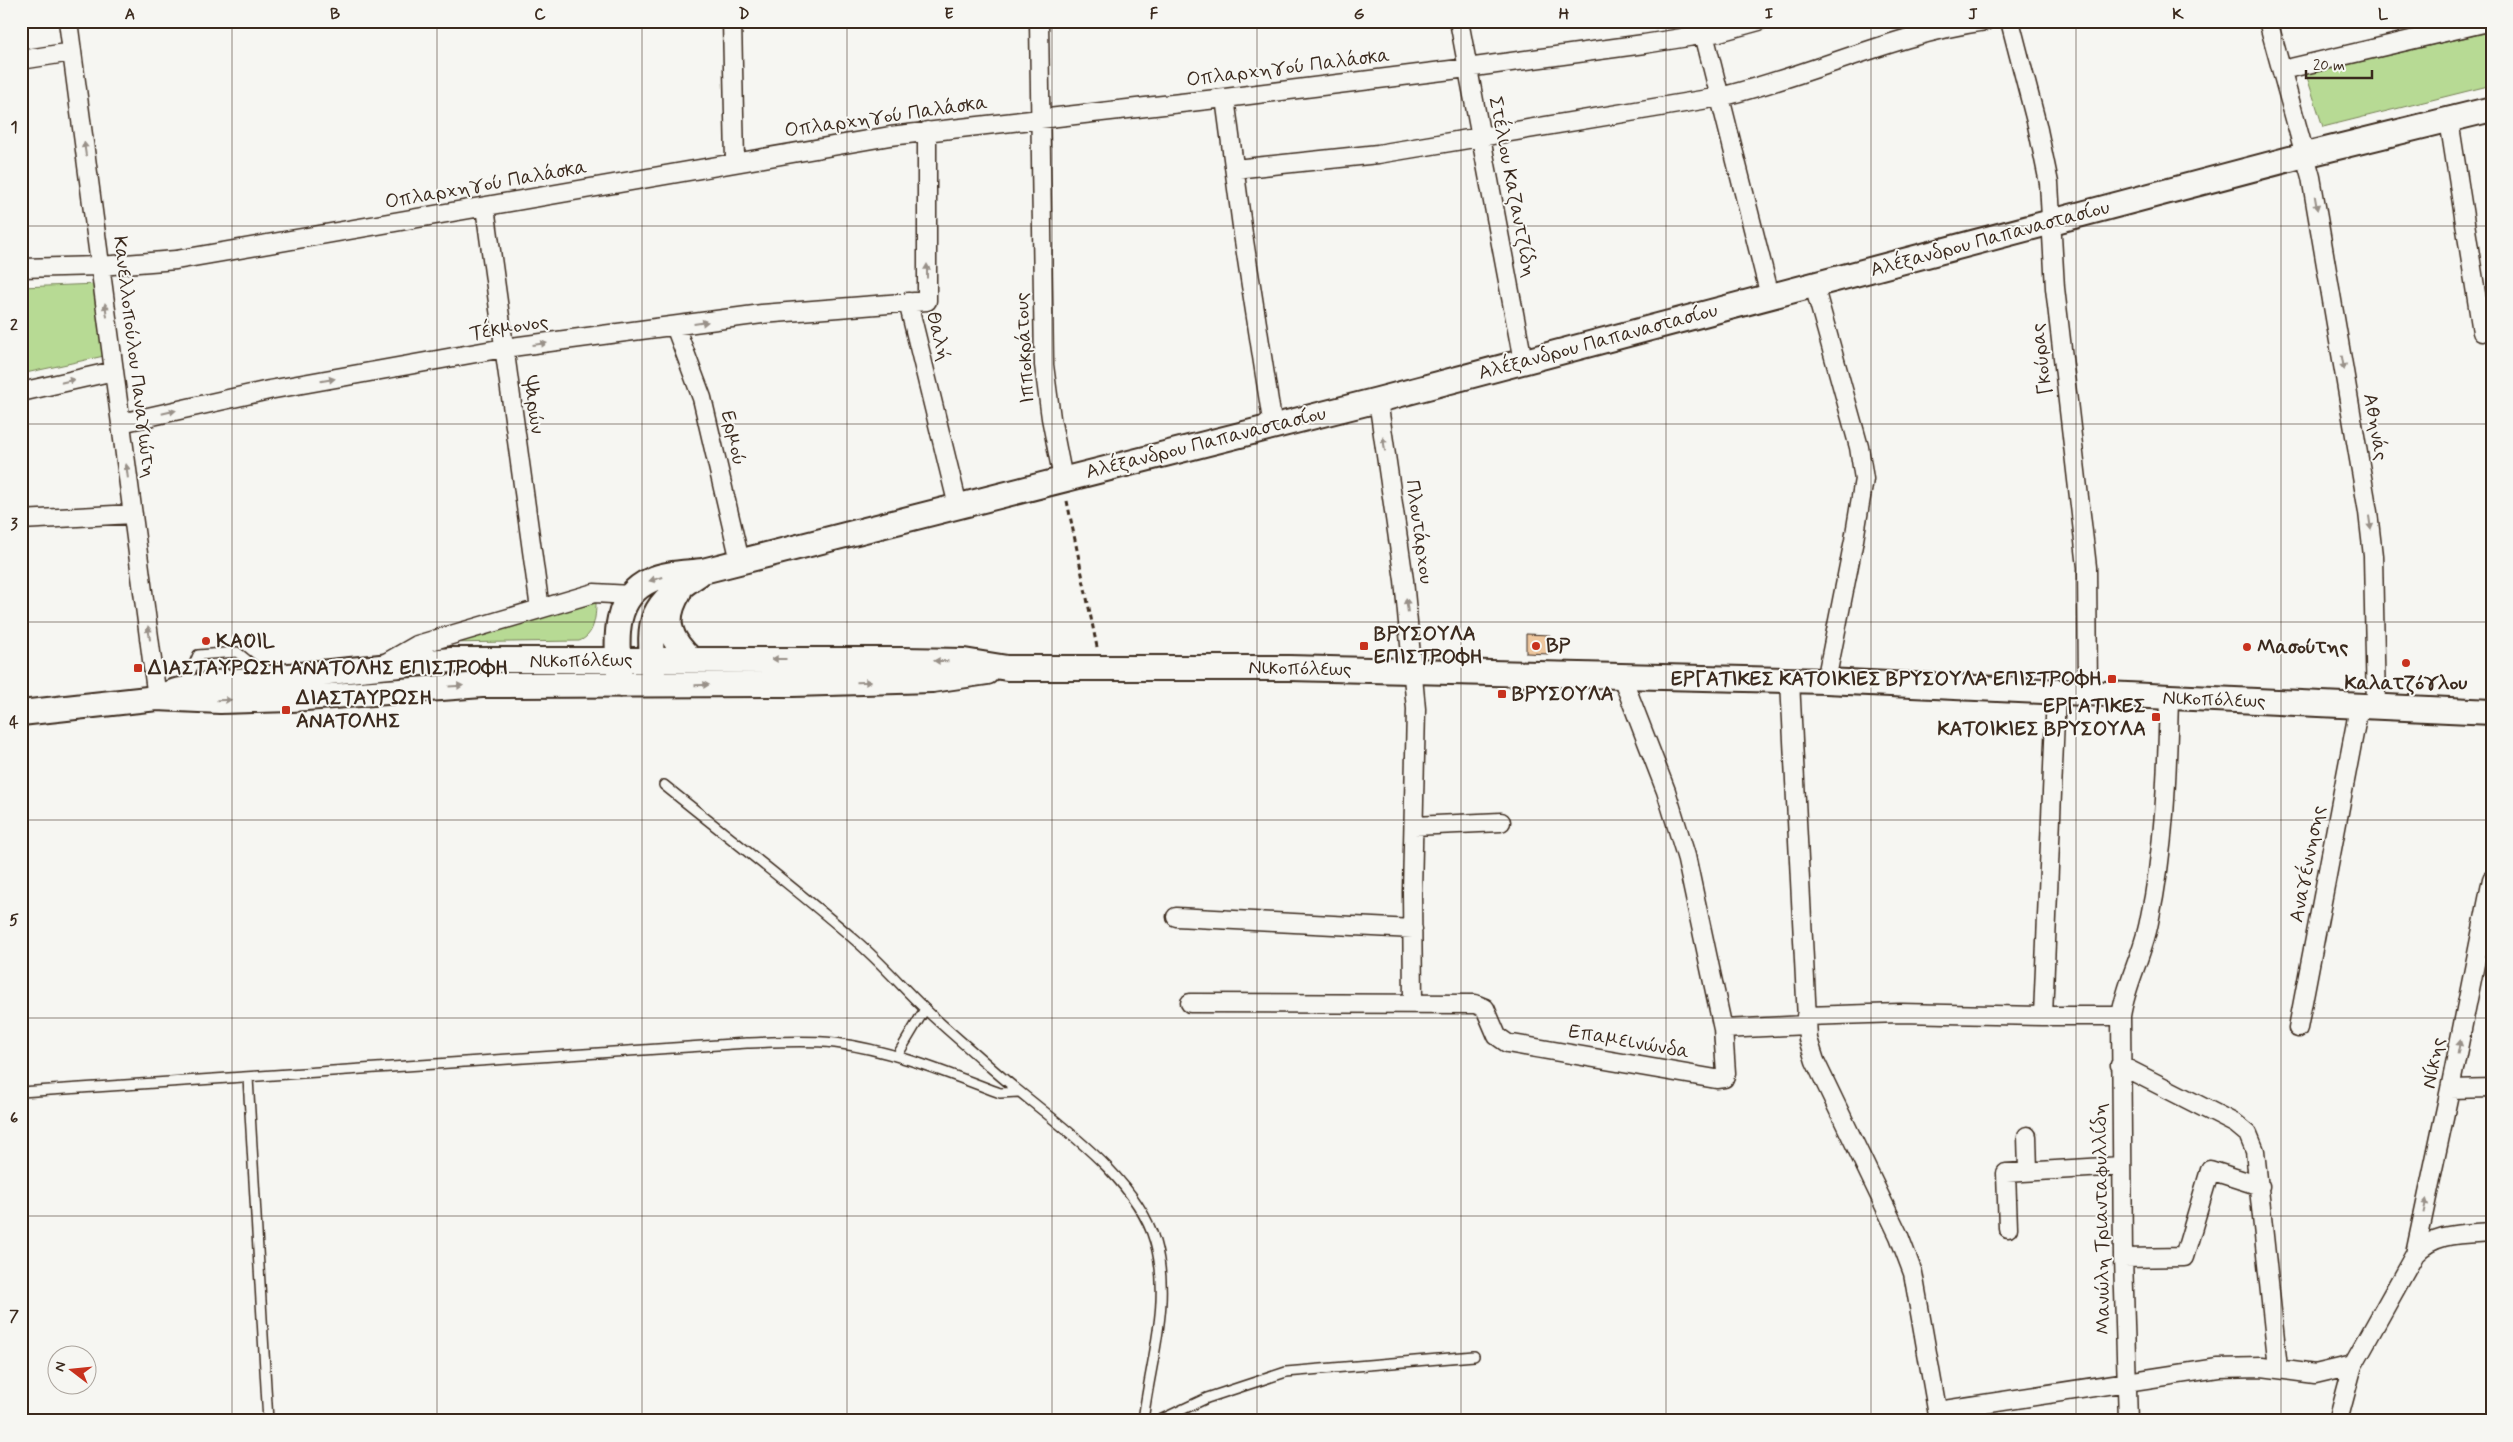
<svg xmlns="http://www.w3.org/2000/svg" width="2513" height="1442" font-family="Mynerve,sans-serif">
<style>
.green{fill:#b7da94;stroke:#798259}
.building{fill:#eec79e;stroke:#3b2a1e}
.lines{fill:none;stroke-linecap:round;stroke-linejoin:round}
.lane-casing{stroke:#3b2a1e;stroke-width:12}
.street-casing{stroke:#3b2a1e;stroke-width:21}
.secondary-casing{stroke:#3b2a1e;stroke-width:28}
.path{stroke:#3b2a1e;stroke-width:3;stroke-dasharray:5 4;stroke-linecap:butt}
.lane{stroke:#f6f6f2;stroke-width:9}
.street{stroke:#f6f6f2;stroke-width:18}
.secondary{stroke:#f6f6f2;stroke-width:24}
.oneway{fill:#989088}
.grid{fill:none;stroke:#3b2a1e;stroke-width:1;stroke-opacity:0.55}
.poi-dot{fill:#c8321e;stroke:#f6f6f2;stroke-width:2}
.labels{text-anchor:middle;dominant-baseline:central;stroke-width:4;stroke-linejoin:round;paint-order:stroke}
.street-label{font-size:20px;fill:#3b2a1e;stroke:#f6f6f2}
.poi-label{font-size:20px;font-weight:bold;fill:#3b2a1e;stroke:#f6f6f2;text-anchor:start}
.neatline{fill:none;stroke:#3b2a1e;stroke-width:2}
.grid-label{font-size:16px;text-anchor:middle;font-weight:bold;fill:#3b2a1e}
</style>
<rect width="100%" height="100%" fill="#f6f6f2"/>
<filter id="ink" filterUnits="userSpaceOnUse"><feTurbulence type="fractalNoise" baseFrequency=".02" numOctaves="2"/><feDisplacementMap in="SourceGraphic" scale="10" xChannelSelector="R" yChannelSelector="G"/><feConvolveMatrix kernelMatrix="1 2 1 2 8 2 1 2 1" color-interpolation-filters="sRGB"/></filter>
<g filter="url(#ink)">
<path class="green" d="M2489 32 2492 34V85L2323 127 2306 74Z
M97 284 104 356 21 374V287Z
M596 603C596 617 594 636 579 641L443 643Z"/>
<path class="building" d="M1526 634 1550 635 1549 654 1526 653Z"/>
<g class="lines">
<g class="lane-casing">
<path id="lane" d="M184 687 198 655 237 652 264 674
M664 785C728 837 793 886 855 940 880 961 901 986 925 1009 946 1029 968 1047 989 1066 1042 1114 1135 1171 1155 1242 1172 1302 1150 1362 1143 1421
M897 1056 925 1009
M248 1078 268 1421
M21 1092 747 1043C776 1042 805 1040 835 1043 892 1050 947 1073 1000 1093L1018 1092
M1158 1421 1207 1398 1286 1372 1474 1356"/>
</g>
<g class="street-casing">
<path id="street" d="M68 21 157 698
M732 21 735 161
M1039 21 1044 365 1051 418 1063 479
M1459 21 1523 361
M2010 21 2037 125 2049 183 2055 288 2087 567 2088 695
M2268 21 2311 177 2368 512 2373 556 2376 708
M1704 34 1770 296
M21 60 72 52
M2282 70 2492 21
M1225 98 1243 234 1273 427
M2449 120 2482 332
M1235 169 1378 154 1720 97C1810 76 1893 34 1985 21
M485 207 540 609
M21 268 100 266 176 260 890 136 1225 98 1467 68 1644 44 1719 32 1759 21
M1814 285 1859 447 1864 479 1854 540 1826 681
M908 302 958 506
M675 326 702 398 740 561
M21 392 114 371
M1378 400 1404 580 1416 709 1412 892 1413 1003
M121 423 269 390 504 348 762 314 927 301V131
M21 520 133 514
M382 665 417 645 594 593 631 595
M1622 677 1666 791 1686 856 1723 1029
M1790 681 1808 1039 1815 1061 1899 1236 1913 1273 1939 1421
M2056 693 2043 1016H2121
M1414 826 1501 822
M1176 917 1413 929
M1190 1003 1475 1004 1485 1008 1497 1036 1507 1043 1716 1079 1724 1078 1726 1073 1723 1029 1806 1025
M1806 1016 1900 1013 2043 1016
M2298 1028 2359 707
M2120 1065 2236 1124 2248 1134 2255 1151 2278 1368
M2450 1089 2492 1088
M2027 1136 2028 1171
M2008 1228 2006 1173 2122 1166
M2415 1254 2450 1089 2492 879
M2123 1258 2184 1257 2210 1170 2260 1186
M1938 1411 2218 1368 2262 1367 2315 1374 2353 1365
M2128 1421 2123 1258 2121 1016C2126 983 2143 954 2149 922 2165 848 2167 774 2169 699
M2338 1421 2353 1365 2415 1254C2434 1232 2464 1234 2492 1232"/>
</g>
<g class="secondary-casing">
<path id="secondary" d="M679 592C662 620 669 639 692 660
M653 677C649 617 647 608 699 574
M620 685C618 648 608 599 651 580 665 573 688 573 703 571L1378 400 2305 155 2492 109
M157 698 176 691 217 683 451 660H902L964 661 1007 668H1289L1826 681 2492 712
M21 713 157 698 220 701 292 699 482 685 793 684 932 680 987 672"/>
</g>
<path class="path" d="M1067 501 1097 647"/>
<use href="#lane" class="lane"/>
<use href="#street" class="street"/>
<use href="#secondary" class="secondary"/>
</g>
<defs><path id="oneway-solid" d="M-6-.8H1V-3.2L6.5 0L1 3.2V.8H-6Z" transform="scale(1.25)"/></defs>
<g class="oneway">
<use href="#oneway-solid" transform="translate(85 149) rotate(-98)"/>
<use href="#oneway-solid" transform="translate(2316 203) rotate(80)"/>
<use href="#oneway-solid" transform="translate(927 271) rotate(-90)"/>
<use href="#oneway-solid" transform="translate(106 310) rotate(-98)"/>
<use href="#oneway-solid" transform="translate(701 323) rotate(-8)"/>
<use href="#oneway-solid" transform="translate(540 344) rotate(-7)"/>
<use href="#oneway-solid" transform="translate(2343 363) rotate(80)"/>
<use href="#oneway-solid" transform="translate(328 380) rotate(-10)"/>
<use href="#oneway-solid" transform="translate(68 381) rotate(-13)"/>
<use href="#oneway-solid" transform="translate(169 412) rotate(-13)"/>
<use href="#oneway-solid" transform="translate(1384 444) rotate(-98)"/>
<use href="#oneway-solid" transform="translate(127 471) rotate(-97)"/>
<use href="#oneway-solid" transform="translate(2370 523) rotate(82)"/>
<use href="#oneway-solid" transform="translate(656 579) rotate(164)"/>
<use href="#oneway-solid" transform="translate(1407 605) rotate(-97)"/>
<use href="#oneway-solid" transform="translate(149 633) rotate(-98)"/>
<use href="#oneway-solid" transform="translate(779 659) rotate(-180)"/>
<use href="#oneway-solid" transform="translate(941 661) rotate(-179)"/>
<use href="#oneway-solid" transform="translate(864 682) rotate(-2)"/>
<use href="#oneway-solid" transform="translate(702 685) rotate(-1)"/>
<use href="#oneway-solid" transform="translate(456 686) rotate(-4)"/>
<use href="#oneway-solid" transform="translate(224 700) rotate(-1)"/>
<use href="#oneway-solid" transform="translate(2459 1047) rotate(-79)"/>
<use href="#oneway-solid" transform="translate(2425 1206) rotate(-78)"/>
</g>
</g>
<path class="grid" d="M232 21V1421M437 21V1421M642 21V1421M847 21V1421M1052 21V1421M1257 21V1421M1461 21V1421M1666 21V1421M1871 21V1421M2076 21V1421M2281 21V1421M21 226H2492M21 424H2492M21 622H2492M21 820H2492M21 1018H2492M21 1216H2492"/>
<g class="poi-dot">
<circle cx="206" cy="641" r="5"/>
<rect x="1359" y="641" width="10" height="10" rx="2.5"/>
<circle cx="1536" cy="646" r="5"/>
<circle cx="2247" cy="647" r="5"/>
<circle cx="2406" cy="663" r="5"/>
<rect x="133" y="663" width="10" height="10" rx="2.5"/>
<rect x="2107" y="674" width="10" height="10" rx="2.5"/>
<rect x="1497" y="689" width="10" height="10" rx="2.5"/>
<rect x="281" y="705" width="10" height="10" rx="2.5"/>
<rect x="2151" y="712" width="10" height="10" rx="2.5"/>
</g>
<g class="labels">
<g class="street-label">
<text transform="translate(1288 68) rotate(-7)">Οπλαρχηγού Παλάσκα</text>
<text transform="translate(886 117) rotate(-8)">Οπλαρχηγού Παλάσκα</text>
<text transform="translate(486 185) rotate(-10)">Οπλαρχηγού Παλάσκα</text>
<text transform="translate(1512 187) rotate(79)">Στέλιου Καζαντζίδη</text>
<text transform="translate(1990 239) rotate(-15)">Αλέξανδρου Παπαναστασίου</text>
<text transform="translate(509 328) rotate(-9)">Τέκμονος</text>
<text transform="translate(938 336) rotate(76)">Θαλή</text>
<text transform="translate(1598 342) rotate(-15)">Αλέξανδρου Παπαναστασίου</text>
<text transform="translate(1025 348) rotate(-93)">Ιπποκράτους</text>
<text transform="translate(134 357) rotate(83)">Κανελλοπούλου Παναγιώτη</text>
<text transform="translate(2042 359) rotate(-97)">Γκούρας</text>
<text transform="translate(533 405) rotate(82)">Ψαρών</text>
<text transform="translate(2375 427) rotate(80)">Αθηνάς</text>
<text transform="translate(733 438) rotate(77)">Ερμού</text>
<text transform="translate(1206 443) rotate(-14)">Αλέξανδρου Παπαναστασίου</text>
<text transform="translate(1419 532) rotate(82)">Πλουτάρχου</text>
<text transform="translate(581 661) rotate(-1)">Νικοπόλεως</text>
<text transform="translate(1300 669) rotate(1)">Νικοπόλεως</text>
<text transform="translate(2214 700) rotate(2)">Νικοπόλεως</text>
<text transform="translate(2308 864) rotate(-79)">Αναγέννησης</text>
<text transform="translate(1629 1042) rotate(10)">Επαμεινώνδα</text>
<text transform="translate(2434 1063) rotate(-79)">Νίκης</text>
<text transform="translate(2102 1219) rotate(-91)">Μανώλη Τριανταφυλλίδη</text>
</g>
<g class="poi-label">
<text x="1374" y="634">ΒΡΥΣΟΥΛΑ<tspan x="1374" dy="23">ΕΠΙΣΤΡΟΦΗ</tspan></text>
<text x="216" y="641">KAOIL</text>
<text x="1546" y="646">BP</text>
<text x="2257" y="647">Μασούτης</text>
<text x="148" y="668">ΔΙΑΣΤΑΥΡΩΣΗ ΑΝΑΤΟΛΗΣ ΕΠΙΣΤΡΟΦΗ</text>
<text x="2102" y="679" text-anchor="end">ΕΡΓΑΤΙΚΕΣ ΚΑΤΟΙΚΙΕΣ ΒΡΥΣΟΥΛΑ ΕΠΙΣΤΡΟΦΗ</text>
<text x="2406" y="683" text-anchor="middle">Καλατζόγλου</text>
<text x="1512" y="694">ΒΡΥΣΟΥΛΑ</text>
<text x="296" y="698">ΔΙΑΣΤΑΥΡΩΣΗ<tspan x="296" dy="23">ΑΝΑΤΟΛΗΣ</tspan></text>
<text x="2146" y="706" text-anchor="end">ΕΡΓΑΤΙΚΕΣ<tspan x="2146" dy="23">ΚΑΤΟΙΚΙΕΣ ΒΡΥΣΟΥΛΑ</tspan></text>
</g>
</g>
<rect width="2513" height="1442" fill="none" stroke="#f6f6f2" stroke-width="55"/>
<g transform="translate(72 1370) rotate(286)"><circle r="24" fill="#f6f6f2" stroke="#aba49d"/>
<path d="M0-4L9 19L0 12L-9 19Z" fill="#c8321e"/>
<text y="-8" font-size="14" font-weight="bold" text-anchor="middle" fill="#3b2a1e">N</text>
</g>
<path d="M2306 70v8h66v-8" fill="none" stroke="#3b2a1e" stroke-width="2.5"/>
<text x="2313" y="70" font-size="15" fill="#3b2a1e" stroke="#f6f6f2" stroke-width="4" paint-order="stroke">20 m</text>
<rect x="28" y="28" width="2458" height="1386" class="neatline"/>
<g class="grid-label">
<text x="130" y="19">A</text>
<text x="335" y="19">B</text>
<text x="540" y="19">C</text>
<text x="744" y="19">D</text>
<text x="949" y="19">E</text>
<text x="1154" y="19">F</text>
<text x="1359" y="19">G</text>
<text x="1564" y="19">H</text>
<text x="1769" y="19">I</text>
<text x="1973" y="19">J</text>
<text x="2178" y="19">K</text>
<text x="2383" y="19">L</text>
<text x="14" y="132">1</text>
<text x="14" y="330">2</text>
<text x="14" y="529">3</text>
<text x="14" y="727">4</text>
<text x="14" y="925">5</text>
<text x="14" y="1123">6</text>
<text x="14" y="1321">7</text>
</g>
</svg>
